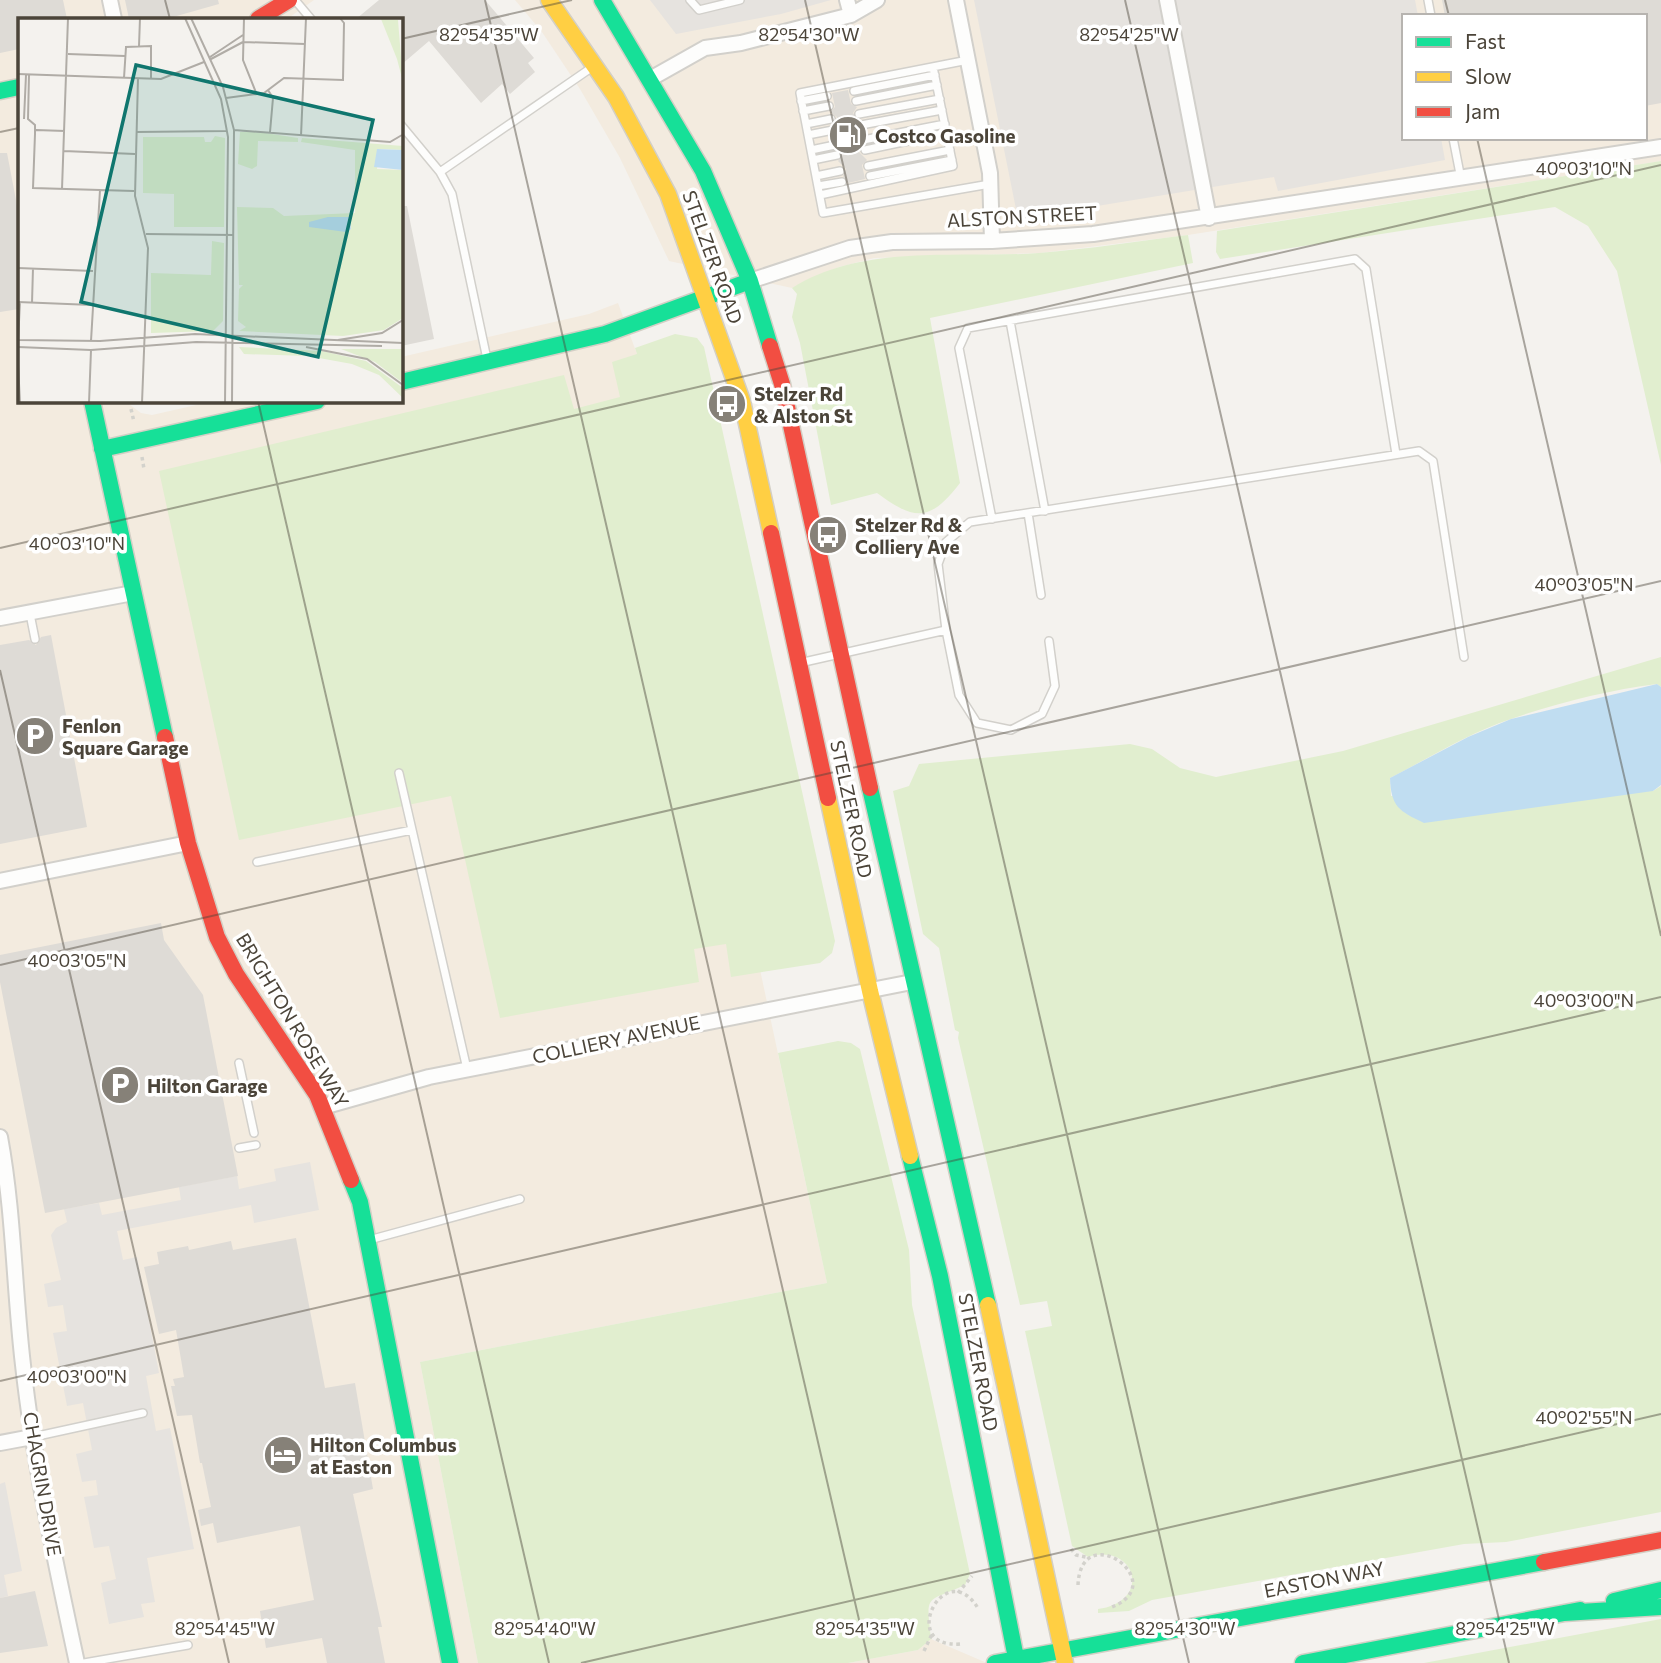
<svg xmlns="http://www.w3.org/2000/svg" width="1661" height="1663" font-family="Commissioner,sans-serif">
<style>
.commercial{fill:#f3ebdf;fill-rule:evenodd}
.green{fill:#e1eecf}
.parking{fill:#e6e3df}
.water{fill:#c0ddf1}
.building{fill:#dedbd6}
.lines{fill:none;stroke-linecap:round;stroke-linejoin:round}
.lane-casing{stroke:#d2d0cb;stroke-width:10}
.street-casing{stroke:#d2d0cb;stroke-width:18}
.fast-casing{stroke:#d3cfc5;stroke-width:19}
.slow-casing{stroke:#d3cfc5;stroke-width:19}
.jam-casing{stroke:#d3cfc5;stroke-width:19}
.path{stroke:#d3d2cc;stroke-width:3.5;stroke-dasharray:3.5 3.5;stroke-linecap:butt}
.lane{stroke:#fdfdfc;stroke-width:7}
.street{stroke:#fdfdfc;stroke-width:14}
.fast{stroke:#16e098;stroke-width:16}
.slow{stroke:#ffcf43;stroke-width:16}
.jam{stroke:#f24e42;stroke-width:16}
.ticks{fill:none;stroke:#4b4439;stroke-width:2;stroke-opacity:0.45}
.labels{text-anchor:middle;dominant-baseline:central;stroke-width:7;stroke-linejoin:round;paint-order:stroke}
.poi-label{font-size:19px;font-weight:bold;fill:#4b4439;stroke:#fff;text-anchor:start}
.street-label{font-size:19px;fill:#4b4439;stroke:#fff}
.inset-road{fill:none;stroke:#b0aca6;stroke-width:2}
.view{fill:#0f766e;fill-opacity:0.15;stroke:#0f766e;stroke-width:3.5}
.inset-edge{fill:none;stroke:#4b4439;stroke-width:3.5}
.ticks-label{font-size:18px;text-anchor:middle;fill:#4b4439;stroke:#fff;stroke-width:7;stroke-linejoin:round;paint-order:stroke}
</style>
<rect width="100%" height="100%" fill="#f4f2ee"/>
<path class="commercial" d="M0 0H314L287 19H19V401H125L141 413 152 415 214 401H401V357L589 314 618 303 637 354 634 380 827 1283 420 1362 478 1663H0Z
M515 0H1661V161L1188 235 1040 253 874 258 839 267 792 288 669 261 620 158 580 89 542 32ZM1404 16H1645V138H1404Z
M931 1639 987 1663H848L918 1650Z"/>
<path class="green" d="M1661 161V465L1617 271 1588 226 1555 207 1220 259 1216 252 1217 231Z
M1188 235 1193 263 930 318 960 483C930 522 915 521 877 493L831 505 800 343 792 317 797 294 792 288C865 243 957 259 1039 253 1089 249 1139 241 1188 235Z
M675 334 697 338 704 347 835 941 832 953 820 963 731 977 726 944 694 949 699 982 500 1018 451 796 239 840 159 471 564 375 574 409 620 397 612 362 637 354 635 348Z
M1661 657V687L1657 684C1609 690 1557 703 1511 719 1469 733 1429 758 1390 778L1391 796 1653 791 1661 786V1512L1506 1542 1464 1544 1152 1600 1129 1611 1098 1613V1609C1153 1602 1136 1542 1088 1557L1072 1546 1025 1331 1052 1326 1047 1301 1020 1305 958 1038 959 1032 955 1030 939 948 923 934 893 791 909 786 919 764 1130 744 1152 749 1180 768 1216 777 1343 751Z
M838 1041 851 1043 860 1049 909 1250 912 1305 970 1574 965 1585C925 1603 926 1593 931 1639L918 1650 848 1663H478L420 1362 827 1283 778 1053Z
M1661 1619V1663H1424Z"/>
<path class="parking" d="M650 0H831L781 14 676 34Z
M974 0H1415L1418 16H1404V138H1441L1445 160 1278 191 1274 177 1018 219Z
M310 1162 319 1210 254 1223 251 1205 117 1231 123 1260 137 1257 159 1373 146 1376 156 1431 170 1428 194 1549 147 1558 155 1602 141 1604 144 1617 109 1624 101 1583 116 1579 109 1546 94 1548 84 1497 98 1495 96 1480 82 1482 76 1454 92 1450 83 1403 67 1406 53 1333 67 1331 63 1305 48 1307 44 1284 61 1280 51 1235 56 1228 67 1222 64 1209 99 1203 102 1215 181 1200 179 1187 237 1176 239 1189 276 1181 274 1169Z
M5 1482 22 1571 4 1575 8 1596 0 1598V1484Z"/>
<path class="water" d="M1657 684 1661 687V785L1653 791 1424 823C1399 811 1391 807 1390 778L1468 737 1511 719Z"/>
<path class="building" d="M0 0H63L67 19H19V49L0 53Z
M125 0H218L219 4 166 19H129Z
M379 0H485L534 58 528 63 535 72 510 94 502 84 481 103 429 41 401 65V19H356Z
M1442 0H1661V103L1645 106V16H1445Z
M848 90 851 104 857 107 853 113 858 120 855 127 862 131 857 139 861 146 859 152 867 160 862 165 865 179 848 183 843 176 846 169 838 161 843 154 839 149 840 141 834 139 839 131 834 124 837 117 830 112 835 107 832 93Z
M0 153H7L19 216V309L0 312Z
M401 206H407L434 339 401 346Z
M51 635 87 827 0 844V645L29 640 36 645 41 637Z
M161 923 164 940 203 995 238 1176 45 1213 0 982V955Z
M296 1238 325 1388 355 1383 373 1489 353 1494 382 1627H378L385 1663H327L322 1638 266 1648 260 1611 314 1600 300 1526 217 1543 213 1523 201 1526 198 1510 211 1507 202 1463H200L192 1415 177 1416 171 1386H175L173 1379 184 1377 176 1330 159 1334 144 1267 159 1264 157 1252 188 1246 189 1250 231 1241 233 1250Z
M35 1591 48 1646 0 1653V1598Z"/>
<g class="lines">
<g class="lane-casing">
<path id="lane" d="M295 0 311 19
M690 0 699 10 740 0
M1428 0 1431 16
M968 60 800 93 823 213 990 184
M854 91 935 75
M801 101 827 96
M856 101 937 85
M803 111 829 106
M859 114 940 99
M806 124 831 119
M401 125 440 172 452 194 487 359
M861 125 942 110
M808 135 833 130
M1453 138 1461 179
M863 140 945 124
M811 150 835 145
M865 150 946 133
M813 160 837 155
M868 166 950 150
M440 172 591 68
M816 176 840 171
M870 176 952 160
M818 186 842 182
M820 195 953 166 933 67
M1010 321 1045 511
M1028 513 1041 595
M992 519 959 348 968 328 1355 259 1366 269 1396 454
M30 614 35 639
M946 630 959 695 977 723 1011 730 1042 714 1055 686 1049 641
M804 662 946 630 938 564 946 542 970 522 1419 451 1433 461 1464 657
M399 773 467 1069
M257 862 412 830
M239 1063 254 1133
M239 1148 256 1145
M369 1240 520 1199
M33 1437 143 1413
M84 1663 188 1645"/>
</g>
<g class="street-casing">
<path id="street" d="M110 0 114 19
M847 0 851 15
M956 0 990 173 992 241
M1167 0 1209 218
M650 79 705 48 741 43 851 15 877 0
M750 281 850 248 892 242 992 241 1093 234 1661 147
M0 618 133 593
M0 881 188 843
M323 1107 429 1077 912 982
M0 1137C14 1213 14 1289 23 1365 34 1465 56 1565 77 1663
M0 1443 32 1437"/>
</g>
<g class="fast-casing">
<path id="fast" d="M602 0 703 171 750 281 770 346
M0 91 19 87
M401 382 605 334 750 281
M92 401 165 737
M102 449 317 401
M870 788 988 1305
M910 1156 940 1276 1017 1663
M351 1180 360 1202 450 1663
M1614 1601 1661 1590
M1564 1613 1661 1607
M995 1663 1544 1562
M1303 1663 1580 1610"/>
</g>
<g class="slow-casing">
<path id="slow" d="M549 0 616 97 668 194 742 401 771 533
M828 798 870 991 910 1156
M988 1305 1065 1663"/>
</g>
<g class="jam-casing">
<path id="jam" d="M258 19 289 0
M770 346 782 384 870 788
M771 533 828 798
M165 737 188 843 217 937 236 974 317 1095 351 1180
M1544 1562 1661 1540"/>
</g>
<path class="path" d="M131 409 134 422
M142 457 144 469
M1071 1549 1076 1555 1090 1558
M1078 1585C1081 1515 1176 1585 1109 1608
M958 1593 972 1576
M960 1644C896 1649 946 1552 979 1610
M924 1651 932 1634"/>
<use href="#lane" class="lane"/>
<use href="#street" class="street"/>
<use href="#fast" class="fast"/>
<use href="#slow" class="slow"/>
<use href="#jam" class="jam"/>
</g>
<path class="ticks" d="M165 0 170 19M485 0 869 1663M805 0 1189 1663M1125 0 1509 1663M1445 0 1449 16M401 39 572 0M0 132 19 128M1477 138 1661 936M258 401 549 1663M0 548 1661 165M0 670 229 1663M0 965 1661 581M0 1381 1661 997M581 1663 1661 1414"/>
<defs>
<g id="fuel-disc" transform="scale(2.0125)"><circle r="9.5" fill="#868178" stroke="#fff"/><path d="M-5.5-6h7V0h2V4h1.3V-2.5L3-4.5l.8-.8L6-3V5H2.5V1h-1V6h-7ZM-4.2-4.7v3.2H.2V-4.7Z" fill="#fff"/></g>
<g id="bus-disc" transform="scale(2.0125)"><circle r="9.5" fill="#868178" stroke="#fff"/><path d="M-5-6H5V4H4V6H2V4H-2V6H-4V4H-5ZM-3.5-4V0h7V-4ZM-3.5 1.2v1.5H-2V1.2ZM2 1.2v1.5H3.5V1.2Z" fill="#fff"/></g>
<g id="parking-disc" transform="scale(2.0125)"><circle r="9.5" fill="#868178" stroke="#fff"/><path d="M-3.5-5.5H1a3.5 3.5 0 0 1 0 7H-1V5.5H-3.5ZM-1-3.4V-.6H.8a1.4 1.4 0 0 0 0-2.8Z" fill="#fff"/></g>
<g id="hotel-disc" transform="scale(2.0125)"><circle r="9.5" fill="#868178" stroke="#fff"/><path d="M-6-4.5h1.5V1H6V5H4.5V3h-9V5H-6ZM-4 0a1.8 1.8 0 1 1 3.6 0ZM.5 0V-2.5h3Q6-2.5 6 0Z" fill="#fff"/></g>
</defs>
<g fill-rule="evenodd">
<use href="#fuel-disc" x="848" y="135"/>
<use href="#bus-disc" x="727" y="404"/>
<use href="#bus-disc" x="828" y="535"/>
<use href="#parking-disc" x="35" y="736"/>
<use href="#parking-disc" x="120" y="1085"/>
<use href="#hotel-disc" x="283" y="1455"/>
</g>
<g class="labels">
<g class="poi-label">
<text x="875" y="135">Costco Gasoline</text>
<text x="754" y="393">Stelzer Rd<tspan x="754" dy="22">&amp; Alston St</tspan></text>
<text x="855" y="524">Stelzer Rd &amp;<tspan x="855" dy="22">Colliery Ave</tspan></text>
<text x="62" y="725">Fenlon<tspan x="62" dy="22">Square Garage</tspan></text>
<text x="147" y="1085">Hilton Garage</text>
<text x="310" y="1444">Hilton Columbus<tspan x="310" dy="22">at Easton</tspan></text>
</g>
<g class="street-label">
<text transform="translate(1022 216) rotate(-3)">ALSTON STREET</text>
<text transform="translate(713 257) rotate(70)">STELZER ROAD</text>
<text transform="translate(852 809) rotate(78)">STELZER ROAD</text>
<text transform="translate(293 1020) rotate(59)">BRIGHTON ROSE WAY</text>
<text transform="translate(616 1039) rotate(-12)">COLLIERY AVENUE</text>
<text transform="translate(979 1362) rotate(79)">STELZER ROAD</text>
<text transform="translate(43 1484) rotate(80)">CHAGRIN DRIVE</text>
<text transform="translate(1324 1579) rotate(-11)">EASTON WAY</text>
</g>
</g>
<g transform="translate(18 18)">
<rect width="385" height="385" fill="#f4f2ee"/>
<path d="M363 1 380 2 385 64 379 41ZM234 113 280 120V124L240 123 239 148 234 151 220 146 222 114ZM197 118 207 120 206 209H156V176L125 175V119H186L187 124H193ZM284 120 385 128V132L362 131 359 151 385 152V300L366 312 325 318 221 313 228 309 220 303 221 271 225 267H221L219 189 255 190 266 198 337 195V132L283 124ZM194 223 206 225 205 303 195 313 133 315V255L193 257ZM221 329 304 333 348 343 385 370V380L361 357 334 346 290 338 226 336ZM323 331H385V365L357 344Z" fill="#e1eecf"/>
<path d="M359 131 385 132V152L356 149ZM310 199H332L333 211 328 214 291 209V204Z" fill="#c0ddf1"/>
<path class="inset-road" d="M167 0 203 81 210 119 207 385M173 0 205 69 216 112 214 385M226 0 225 42 239 77M225 24 287 26M121 28 122 0M50 36 107 38M192 39 225 17M193 41 225 24M0 56 143 61 186 44M11 57 10 101 17 107V117M106 60 108 29 133 28V61M120 60 117 178 130 230 124 385M250 72 255 80 252 114M208 80 246 75 266 60 325 62 326 5 322 0M6 101 8 57M18 112 47 113M216 112 372 124 384 117M118 114 208 113M17 116 15 170 116 173M283 118 288 0M46 133 117 136M44 171 50 0M128 216 216 217M0 250 75 253M0 284 74 287M14 285 15 250M0 322 82 323 177 316 385 325M320 322 364 315 385 302M0 323 2 284M73 323 82 172M0 329 73 332 178 324 364 328M288 329 349 341 385 367M0 346 2 385M71 385 73 332"/>
<path class="view" d="M118 47 355 102 300 339 63 284Z"/>
<rect width="385" height="385" class="inset-edge"/>
</g>
<g class="ticks-label">
<text x="489" y="41">82°54'35"W</text>
<text x="809" y="41">82°54'30"W</text>
<text x="1129" y="41">82°54'25"W</text>
<text x="1584" y="175">40°03'10"N</text>
<text x="77" y="550">40°03'10"N</text>
<text x="1584" y="591">40°03'05"N</text>
<text x="77" y="967">40°03'05"N</text>
<text x="1584" y="1007">40°03'00"N</text>
<text x="77" y="1383">40°03'00"N</text>
<text x="1584" y="1424">40°02'55"N</text>
<text x="225" y="1635">82°54'45"W</text>
<text x="545" y="1635">82°54'40"W</text>
<text x="865" y="1635">82°54'35"W</text>
<text x="1185" y="1635">82°54'30"W</text>
<text x="1505" y="1635">82°54'25"W</text>
</g>
<rect x="1402" y="14" width="245" height="126" fill="#ffffff" stroke="#b7b4b0" stroke-width="2"/>
<rect x="1416" y="37" width="35" height="10" fill="#16e098" stroke="#b7b4b0" stroke-width="2"/>
<text x="1465" y="49" font-size="21" fill="#4b4439">Fast</text>
<rect x="1416" y="72" width="35" height="10" fill="#ffcf43" stroke="#b7b4b0" stroke-width="2"/>
<text x="1465" y="84" font-size="21" fill="#4b4439">Slow</text>
<rect x="1416" y="107" width="35" height="10" fill="#f24e42" stroke="#b7b4b0" stroke-width="2"/>
<text x="1465" y="119" font-size="21" fill="#4b4439">Jam</text>
</svg>
